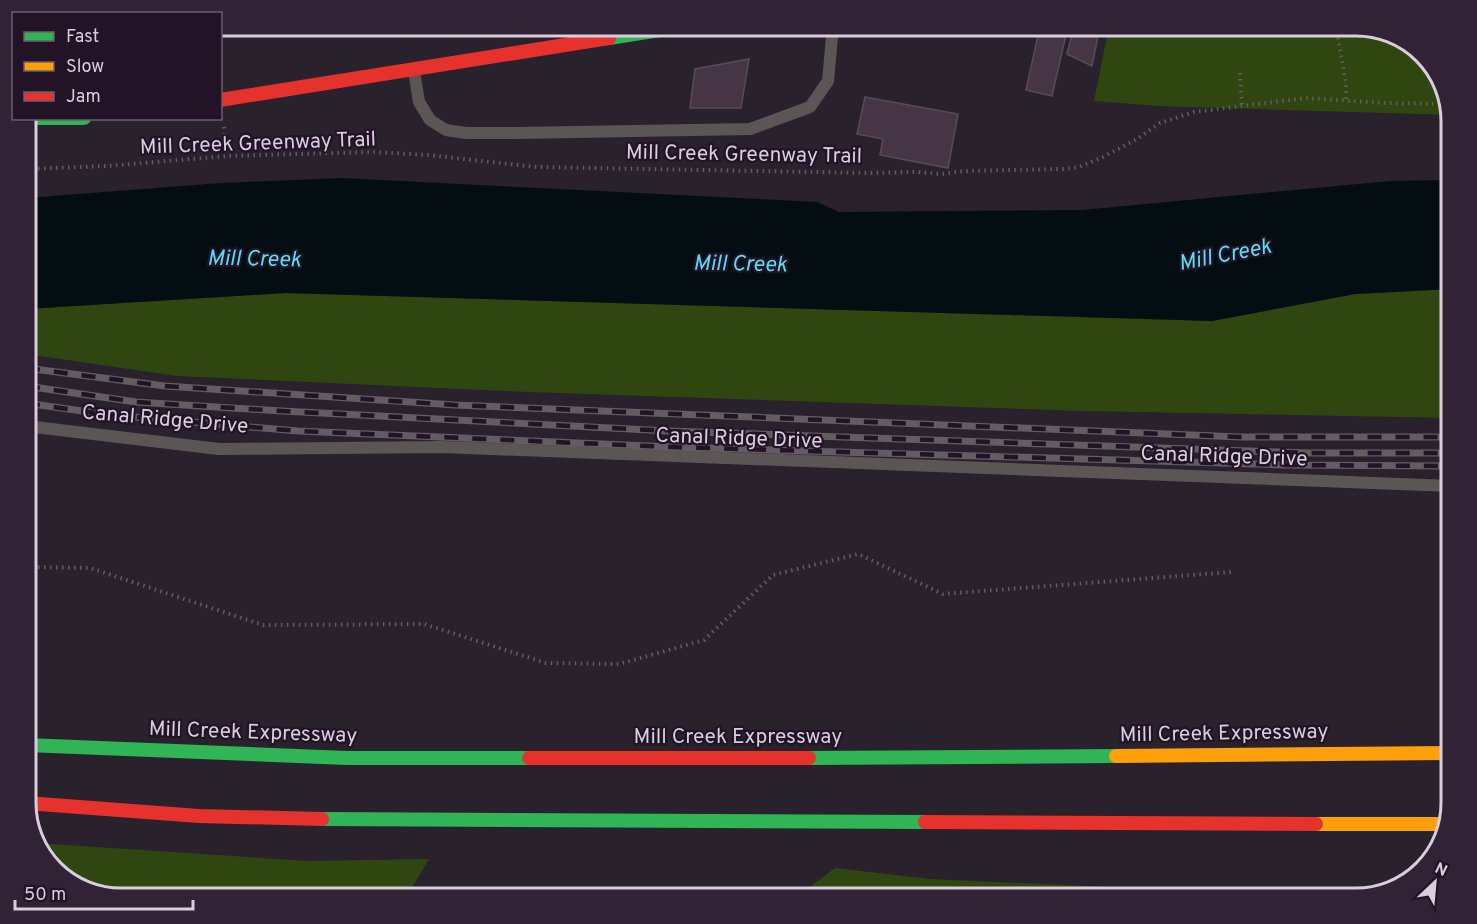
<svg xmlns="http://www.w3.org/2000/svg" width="1477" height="924" font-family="Overpass,sans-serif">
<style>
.green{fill:#2f4611}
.water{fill:#040e12}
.building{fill:#453545;stroke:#564d56;stroke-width:1.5}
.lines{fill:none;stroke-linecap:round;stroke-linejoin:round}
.path{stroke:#625d60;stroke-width:4;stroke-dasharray:1.5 4.5;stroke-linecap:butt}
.lane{stroke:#5b5656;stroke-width:12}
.fast{stroke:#30b455;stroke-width:14}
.slow{stroke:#ff9f0a;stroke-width:14}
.jam{stroke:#e5322d;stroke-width:14}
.rail-casing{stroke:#625d60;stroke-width:7}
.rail{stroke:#221327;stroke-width:4.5;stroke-dasharray:14;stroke-linecap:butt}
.labels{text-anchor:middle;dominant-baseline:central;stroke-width:4.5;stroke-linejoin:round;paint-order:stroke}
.street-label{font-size:21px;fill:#d8cedc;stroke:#221327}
.water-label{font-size:22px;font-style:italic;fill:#56ddf2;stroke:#221327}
.rim{fill:none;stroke:#d8cedc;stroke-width:3}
</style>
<rect width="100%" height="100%" fill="#29212c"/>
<path class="green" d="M1109 26H1356L1409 41 1439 74 1451 115 1158 106 1094 101Z
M1451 289V418L1083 411 528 392 177 376 26 354V309L286 293 1212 321 1355 294Z
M36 843 307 861 429 859 406 898H121L68 883 38 850Z
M835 868 930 879 1354 898H795Z"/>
<path class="water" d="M342 178 817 202 839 212 1082 210 1390 181 1451 180V289L1355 294 1212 321 286 293 26 309V198L221 183Z"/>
<path class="building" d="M1040 26H1068L1052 96 1026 90Z
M1074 26H1100L1092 66 1067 54Z
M749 59 741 108H690L695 69Z
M865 97 958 114 948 168 880 155 883 139 857 134Z"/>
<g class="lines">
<path class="path" d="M1336 26 1346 84V101
M1240 73 1242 106
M224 127 227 156
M26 169 107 166 227 156 372 152 428 155 536 167 869 173 917 172 942 174 964 171 1064 169 1079 167 1103 157 1137 139 1160 123 1194 112 1306 98 1385 103 1448 104
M26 567 90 568 263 625 424 624 546 663 619 664 704 640 773 575 858 554 943 594 1231 572"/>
<path class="lane" d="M414 71 419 102 430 120 446 130 466 133H517L750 129 810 107 828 81 832 37 831 26
M26 426 219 449 442 447 1451 486"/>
<path class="fast" d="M609 38 685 26
M37 118H84
M26 745 347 758H529
M809 758 1116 756
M322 819 925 822"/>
<path class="slow" d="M1116 756 1451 753
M1316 824H1445"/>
<path class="jam" d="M220 100 609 38
M529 758H809
M26 803 199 816 322 819
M925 822 1316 824"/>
<g class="rail-casing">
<path id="rail" d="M26 368 165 386 455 405 1240 437H1451
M26 386 136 402 282 411 669 431 1309 453H1451
M26 403 110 415 298 431 672 447 1286 465 1451 466"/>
</g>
<use href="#rail" class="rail"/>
</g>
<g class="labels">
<g class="street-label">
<text transform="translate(258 144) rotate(-2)">Mill Creek Greenway Trail</text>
<text transform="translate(744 155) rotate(1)">Mill Creek Greenway Trail</text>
<text transform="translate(165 420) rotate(5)">Canal Ridge Drive</text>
<text transform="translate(739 439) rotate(2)">Canal Ridge Drive</text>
<text transform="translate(1224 457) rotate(2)">Canal Ridge Drive</text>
<text transform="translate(253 733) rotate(2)">Mill Creek Expressway</text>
<text transform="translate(1224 734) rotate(-1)">Mill Creek Expressway</text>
<text x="738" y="737">Mill Creek Expressway</text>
</g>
<g class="water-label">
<text transform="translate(1225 256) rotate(-11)">Mill Creek</text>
<text transform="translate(254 260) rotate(1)">Mill Creek</text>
<text transform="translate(740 265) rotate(1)">Mill Creek</text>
</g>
</g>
<path d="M0 0H1477V924H0ZM121 36H1356A85 85 0 0 1 1441 121V803A85 85 0 0 1 1356 888H121A85 85 0 0 1 36 803V121A85 85 0 0 1 121 36Z" fill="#312235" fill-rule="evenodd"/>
<path class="rim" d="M121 36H1356A85 85 0 0 1 1441 121V803A85 85 0 0 1 1356 888H121A85 85 0 0 1 36 803V121A85 85 0 0 1 121 36Z"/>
<rect x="12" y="12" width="210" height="108" fill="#221327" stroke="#6b5e6f" stroke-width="1.5"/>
<rect x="24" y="32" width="30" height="9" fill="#30b455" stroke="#6b5e6f" stroke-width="1.5"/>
<text x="66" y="42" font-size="18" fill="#d8cedc">Fast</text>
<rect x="24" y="62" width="30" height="9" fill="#ff9f0a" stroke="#6b5e6f" stroke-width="1.5"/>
<text x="66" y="72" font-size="18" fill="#d8cedc">Slow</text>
<rect x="24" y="92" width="30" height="9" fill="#e5322d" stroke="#6b5e6f" stroke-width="1.5"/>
<text x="66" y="102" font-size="18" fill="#d8cedc">Jam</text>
<g transform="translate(1435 882) rotate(26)" stroke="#221327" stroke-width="4.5" paint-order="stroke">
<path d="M0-4.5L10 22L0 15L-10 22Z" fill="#d8cedc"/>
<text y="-9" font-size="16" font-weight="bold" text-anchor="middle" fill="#d8cedc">N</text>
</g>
<path d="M15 900v9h178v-9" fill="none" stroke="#d8cedc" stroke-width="3"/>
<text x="24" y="900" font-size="18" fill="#d8cedc" stroke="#221327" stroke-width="4.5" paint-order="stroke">50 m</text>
</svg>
